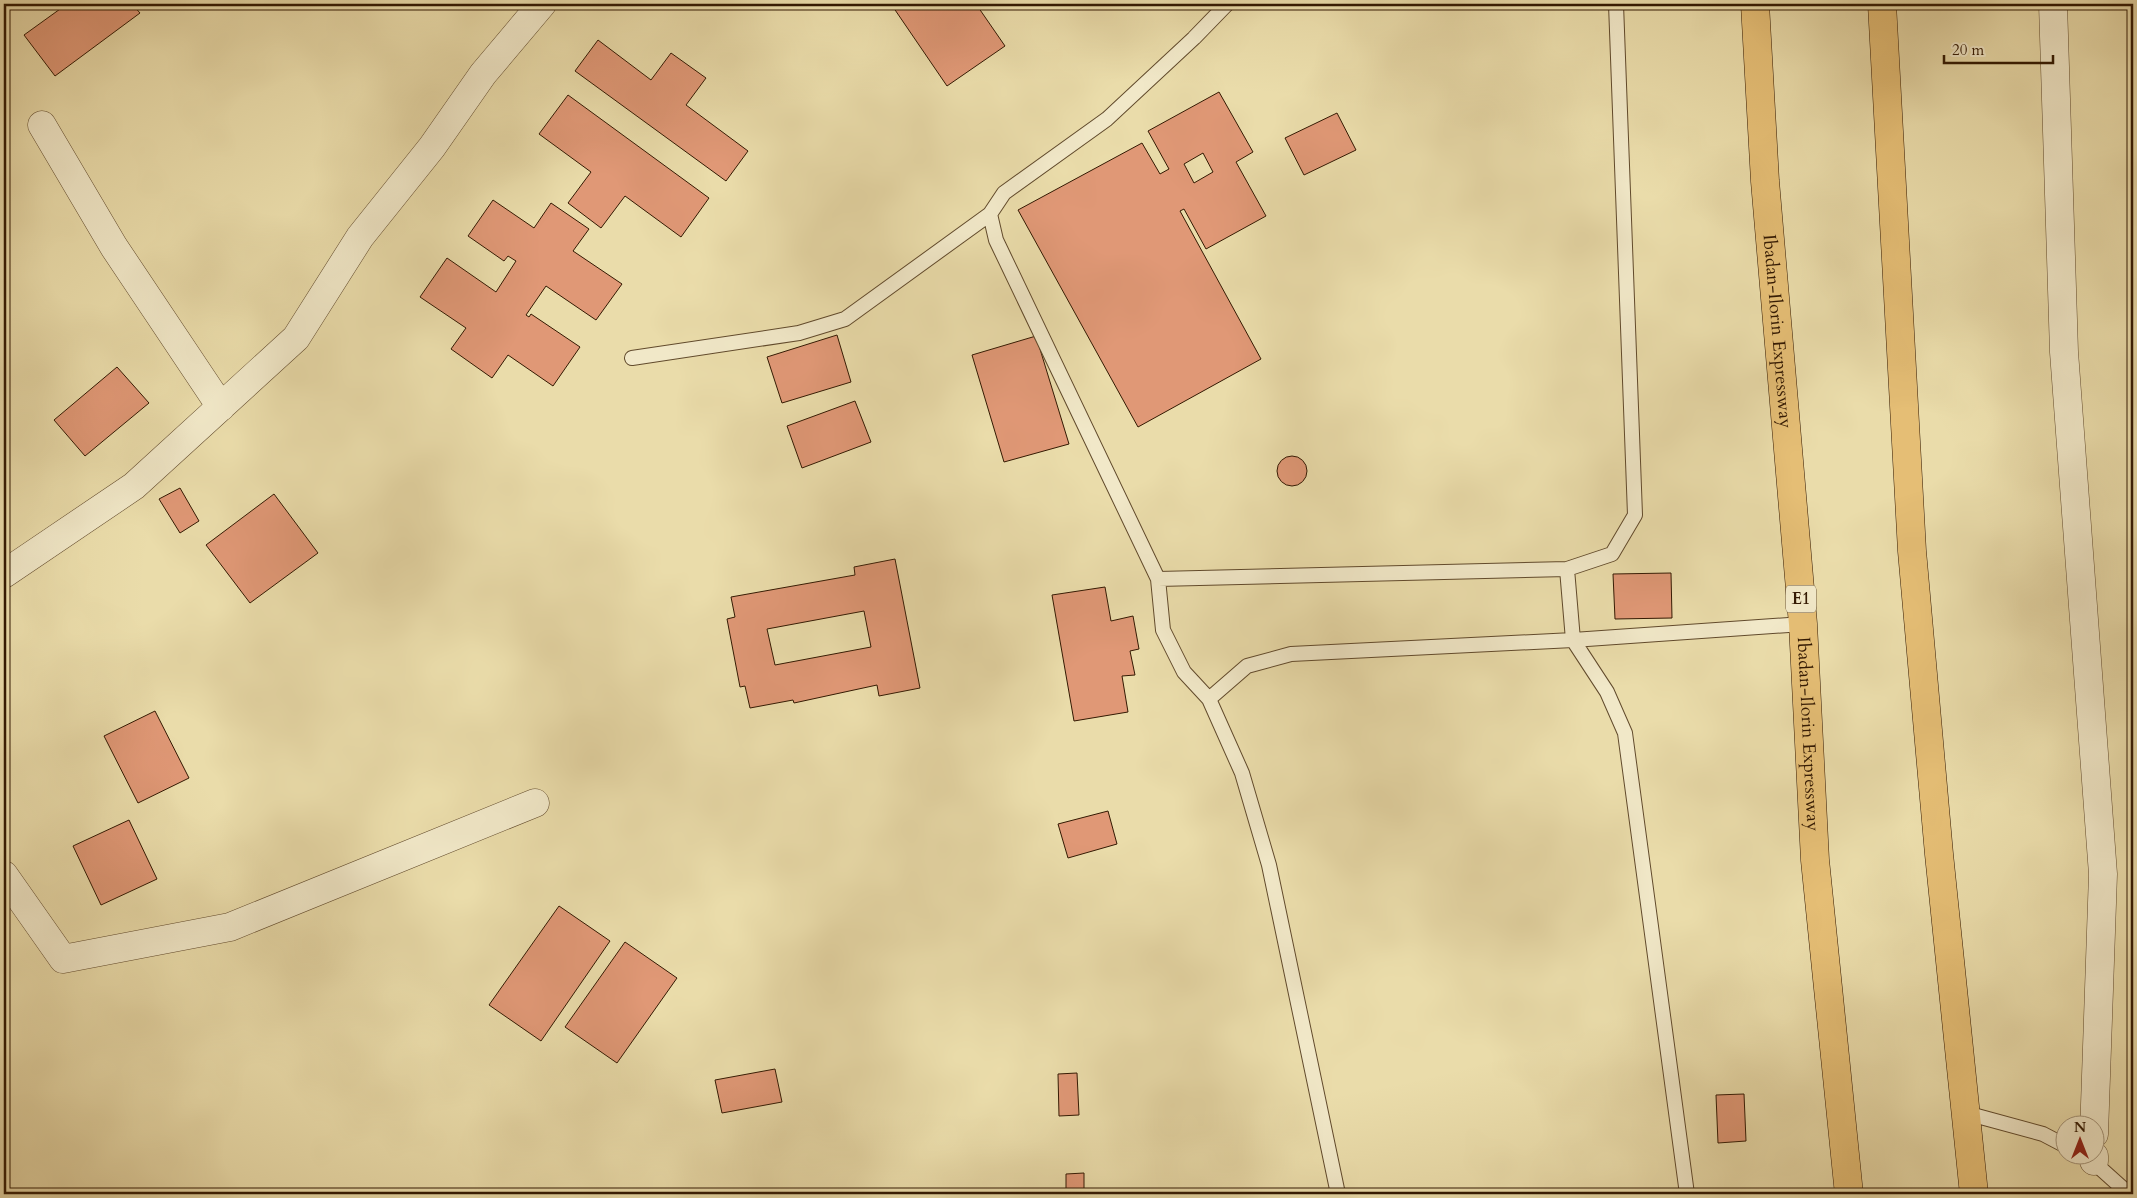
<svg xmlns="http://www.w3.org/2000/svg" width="2137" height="1198" font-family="Cardo,serif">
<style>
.building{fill:#e09876;stroke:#331902;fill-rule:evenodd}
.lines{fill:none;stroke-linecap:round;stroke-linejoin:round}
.service-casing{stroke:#614a2c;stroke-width:16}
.minor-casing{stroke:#614a2c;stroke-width:29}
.motorway-casing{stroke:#331902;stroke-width:29}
.service{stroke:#f1e8c8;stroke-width:14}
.minor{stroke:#f1e8c8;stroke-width:28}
.motorway{stroke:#e5be75;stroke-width:28}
.labels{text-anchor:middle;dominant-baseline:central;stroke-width:4;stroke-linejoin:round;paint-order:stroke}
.shield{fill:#f1e8c8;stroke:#6c573d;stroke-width:1}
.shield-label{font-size:16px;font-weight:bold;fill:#331902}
.street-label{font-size:18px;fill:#331902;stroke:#f1e8c8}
</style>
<rect width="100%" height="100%" fill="#eadcaa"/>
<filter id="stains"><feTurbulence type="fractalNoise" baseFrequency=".004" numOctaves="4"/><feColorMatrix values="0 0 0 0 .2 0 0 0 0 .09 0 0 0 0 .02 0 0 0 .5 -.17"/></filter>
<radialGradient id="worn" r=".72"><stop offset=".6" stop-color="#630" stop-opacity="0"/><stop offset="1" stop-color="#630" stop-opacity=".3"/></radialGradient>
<path class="building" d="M67 4H132L140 13 55 76 24 35Z
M891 4H976L1005 46 947 86Z
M598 40 651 80 671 53 706 78 686 105 748 151 726 181 575 71Z
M1219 92 1253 152 1236 162 1266 216 1206 249 1184 209 1180 211 1261 359 1138 427 1018 210 1142 143 1160 174 1169 169 1148 131ZM1203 153 1213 172 1194 183 1184 164Z
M568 95 709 198 681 237 625 196 601 228 568 203 591 172 539 134Z
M1337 113 1356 150 1304 175 1285 138Z
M493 200 534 228 551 203 589 229 573 251 622 284 596 320 546 286 526 315 529 317 531 314 580 347 553 386 508 355 492 378 451 349 466 328 420 297 447 258 496 292 516 261 508 256 504 261 468 236Z
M837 335 851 382 782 403 767 357Z
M1036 336 1069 444 1004 462 972 355Z
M117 367 149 403 85 456 54 420Z
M855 401 871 442 802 468 787 426Z
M1277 471a15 15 0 1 1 30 0a15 15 0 1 1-30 0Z
M180 488 199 521 180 533 159 499Z
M274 494 318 553 250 603 206 545Z
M895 559 920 688 879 696 877 685 794 703 793 700 750 708 745 686 740 687 727 619 735 617 731 597 855 575 854 567ZM864 611 871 647 775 665 767 629Z
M1671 573 1672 618 1615 619 1613 574Z
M1105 587 1111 621 1133 616 1139 649 1130 651 1135 675 1122 676 1128 712 1074 721 1052 595Z
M155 711 189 778 138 803 104 736Z
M1108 811 1117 844 1068 858 1058 824Z
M129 820 157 879 101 905 73 846Z
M559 906 610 941 541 1041 489 1005Z
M625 942 677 978 617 1063 565 1027Z
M775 1069 782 1102 722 1113 715 1080Z
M1077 1073 1079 1115 1059 1116 1058 1074Z
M1744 1094 1746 1141 1718 1143 1716 1095Z
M1084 1173V1194H1066V1174Z"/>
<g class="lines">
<g class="service-casing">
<path id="service" d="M990 214 996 240 1158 579 1163 630 1184 672 1209 699 1242 773 1269 865 1338 1194
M632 358 799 333 845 319 990 214 1004 193 1107 119 1194 38 1227 4
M1567 569 1573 640 1607 692 1625 733 1687 1194
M1158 579 1567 569 1612 554 1635 515 1616 4
M1209 699 1247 666 1291 654 1573 640 1803 624
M1966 1113 2043 1134 2064 1145
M2090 1159 2129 1194"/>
</g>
<g class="minor-casing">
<path id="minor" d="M2053 4 2064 352 2103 874 2094 1134
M42 125 114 247 221 407
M4 574 134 486 296 338 360 237 432 147 483 74 542 4
M4 875 63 959 230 927 535 803
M2094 1161V1156"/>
</g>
<g class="motorway-casing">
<g id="motorway">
<path id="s1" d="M1755 4 1765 181 1803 624 1815 860 1849 1194"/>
<path d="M1882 4 1912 551 1939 854 1974 1194"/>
</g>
</g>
<use href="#service" class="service"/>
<use href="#minor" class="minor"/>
<use href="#motorway" class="motorway"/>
</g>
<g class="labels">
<rect class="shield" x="1786" y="585.5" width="30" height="27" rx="4"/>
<g class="shield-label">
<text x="1801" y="599">E1</text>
</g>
<g class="street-label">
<text stroke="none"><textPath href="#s1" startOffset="328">Ibadan-Ilorin Expressway</textPath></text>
<text stroke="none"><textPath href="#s1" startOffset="732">Ibadan-Ilorin Expressway</textPath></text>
</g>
</g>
<rect width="2137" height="1198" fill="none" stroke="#eadcaa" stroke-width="20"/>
<rect x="5" y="5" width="2127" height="1188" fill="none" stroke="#331902" stroke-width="2.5"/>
<rect x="10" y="10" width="2117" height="1178" fill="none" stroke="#331902"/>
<g transform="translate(2080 1140)"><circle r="24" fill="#f1e8c8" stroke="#a59579"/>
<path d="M0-4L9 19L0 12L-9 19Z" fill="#8f2418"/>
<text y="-8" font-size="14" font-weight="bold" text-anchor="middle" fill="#331902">N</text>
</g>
<path d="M1944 55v8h109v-8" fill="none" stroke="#331902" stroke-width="2.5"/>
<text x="1952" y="55" font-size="15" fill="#331902" stroke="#f1e8c8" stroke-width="4" paint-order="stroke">20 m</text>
<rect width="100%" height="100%" filter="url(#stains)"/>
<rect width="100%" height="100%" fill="url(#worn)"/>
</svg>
